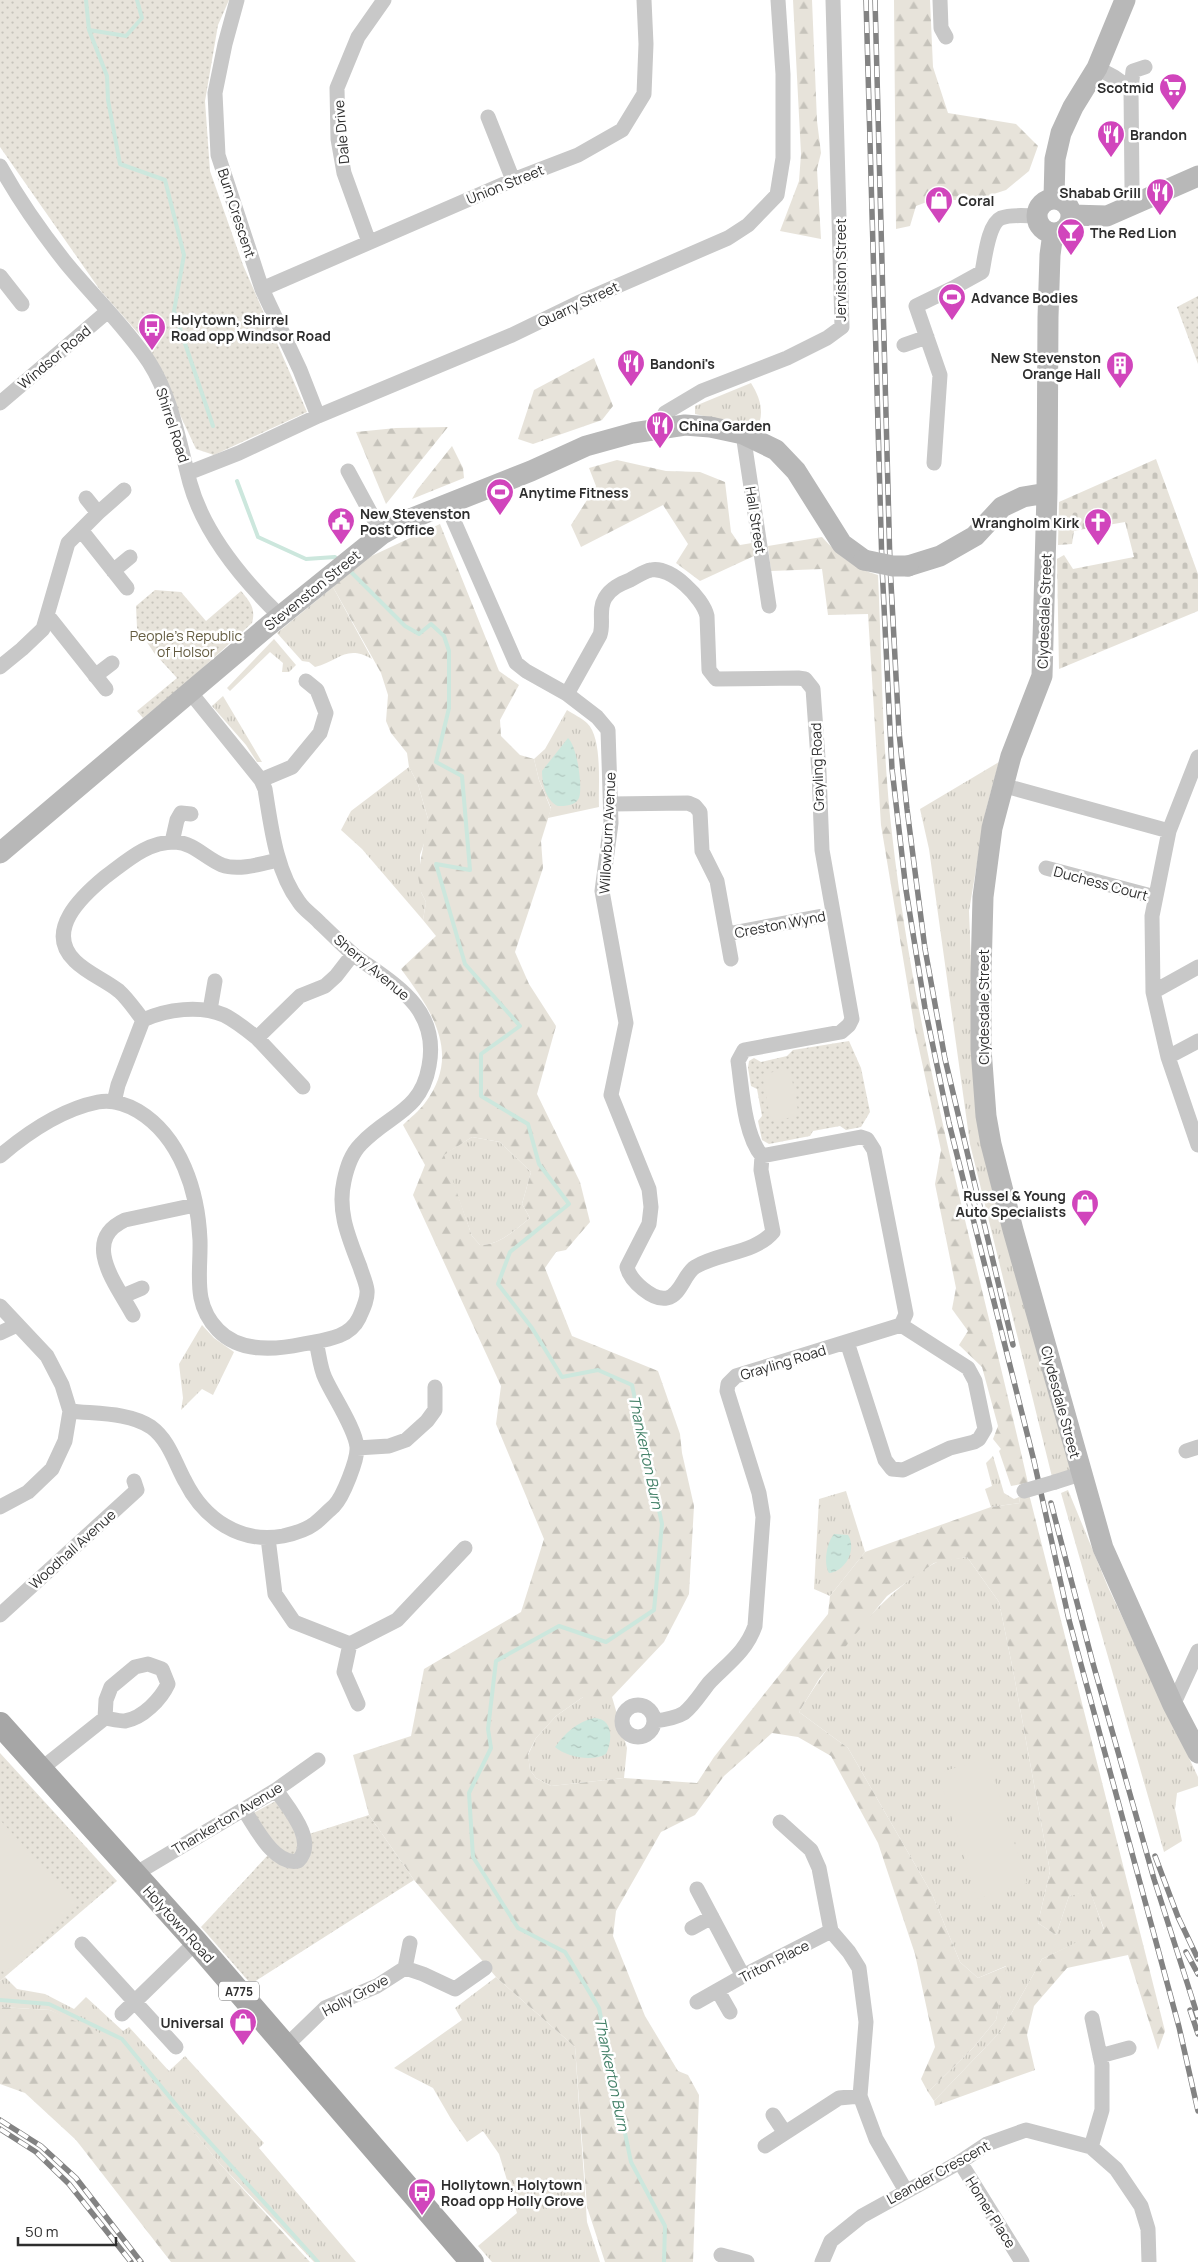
<svg xmlns="http://www.w3.org/2000/svg" width="1198" height="2262" font-family="Manrope,sans-serif">
<style>
.grass{fill:url(#grass-tufts)}
.forest{fill:url(#forest-firs);fill-rule:evenodd}
.cemetery{fill:url(#cemetery-stones)}
.park{fill:url(#park-dots)}
.garden{fill:#e7e3da}
.water{fill:url(#water-ripples)}
.lines{fill:none;stroke-linecap:round;stroke-linejoin:round}
.stream{stroke:#cce7dd;stroke-width:4}
.street{stroke:#c8c8c8;stroke-width:15}
.secondary{stroke:#b8b8b8;stroke-width:21}
.primary{stroke:#a6a6a6;stroke-width:24}
.rail-casing{stroke:#838383;stroke-width:5.5}
.rail{stroke:#fff;stroke-width:4;stroke-dasharray:11;stroke-linecap:butt}
.street-bridge{stroke:#c8c8c8;stroke-width:15}
.secondary-bridge{stroke:#b8b8b8;stroke-width:21}
.labels{text-anchor:middle;dominant-baseline:central;stroke-width:5;stroke-linejoin:round;paint-order:stroke}
.shield{fill:#fff;stroke:#6d6d6d;stroke-width:1}
.shield-label{font-size:12px;font-weight:bold;fill:#2e2e2e}
.poi-label{font-size:14px;font-weight:bold;fill:#2e2e2e;stroke:#fff;text-anchor:start}
.street-label{font-size:14px;fill:#2e2e2e;stroke:#fff}
.park-label{font-size:14px;fill:#645c41;stroke:#fff}
.water-label{font-size:15px;font-style:italic;fill:#438168;stroke:#fff}
</style>
<defs>
<pattern id="grass-tufts" width="24" height="20" patternUnits="userSpaceOnUse" patternTransform="scale(1.25)"><rect width="24" height="20" fill="#e7e3da"/><path d="M3 7l-1-3M5 7V3M7 7l1-3M15 17l-1-3M17 17v-4M19 17l1-3" fill="none" stroke="#c6c3bb"/></pattern>
<pattern id="forest-firs" width="22" height="20" patternUnits="userSpaceOnUse" patternTransform="scale(1.25)"><rect width="22" height="20" fill="#e7e3da"/><path d="M5 1l3.5 6h-7zM16 11l3.5 6h-7z" fill="#c6c3bb"/></pattern>
<pattern id="cemetery-stones" width="16" height="16" patternUnits="userSpaceOnUse" patternTransform="scale(1.25)"><rect width="16" height="16" fill="#e7e3da"/><path d="M2 7V4a2 2 0 0 1 4 0v3zM10 15v-3a2 2 0 0 1 4 0v3z" fill="#c6c3bb"/></pattern>
<pattern id="park-dots" width="8" height="8" patternUnits="userSpaceOnUse" patternTransform="scale(1.25)"><rect width="8" height="8" fill="#e7e3da"/><path d="M2 2h.1M6 6h.1" fill="none" stroke="#c6c3bb" stroke-width="1.8" stroke-linecap="round"/></pattern>
<pattern id="water-ripples" width="26" height="14" patternUnits="userSpaceOnUse" patternTransform="scale(1.25)"><rect width="26" height="14" fill="#cce7dd"/><path d="M2 4q2-2 4 0t4 0M15 11q2-2 4 0t4 0" fill="none" stroke="#b0c6be"/></pattern>
</defs>
<rect width="100%" height="100%" fill="#fff"/>
<path class="grass" d="M751 383C761 399 765 414 756 431L735 423 695 414V406Z
M333 587 372 659C346 644 339 661 315 667L309 662 302 661 277 633Z
M274 639 296 665 289 672H282L283 663 270 652 230 691 227 688Z
M223 696 262 762H257L246 745 212 706Z
M567 710C573 714 582 718 587 723 603 738 598 786 599 807L548 818 551 808 539 780 534 759 545 749Z
M999 762 986 810 969 911 976 1090 1071 1470 1052 1477 970 1144 929 849 920 809Z
M409 767 418 784 428 819 427 835 420 855 421 892 426 902 423 920 362 849 341 830 351 811Z
M472 1137 500 1142 531 1172 522 1204 530 1218C516 1229 499 1246 480 1245L472 1236 443 1155Z
M202 1325 214 1338 234 1352 213 1395 202 1389 181 1410 183 1398 179 1364Z
M993 1456 1004 1493 1014 1499 1019 1497 1020 1503 991 1507 985 1489 992 1486 986 1463Z
M1068 1490 1108 1587 1198 1777V1786L1177 1793 1175 1809 1182 1841 1164 1852 1061 1493Z
M846 1491 865 1552 830 1596 814 1589 819 1499Z
M967 1557 999 1602 1013 1670 1050 1871 1038 1923 1056 1935 1069 1896 1090 1890 1104 1930 1042 1959 1002 2030 934 2101 928 2092 973 2048 996 2020 1006 1966 978 1978 960 1962 932 1894 848 1748 799 1712C831 1659 879 1595 933 1564 942 1559 956 1559 967 1557Z
M583 1697H612L627 1748 624 1778 551 1786 536 1778 530 1770 528 1755 536 1738 556 1716Z
M5 1977 17 1989 45 1994 74 2009 86 1997 123 2031 129 2027 169 2071 185 2056 264 2143 259 2148 356 2262H314L221 2165 124 2048 50 2010 0 2007V1981Z
M496 1977 575 2047 587 2222 600 2262H492L478 2246 517 2213 499 2154 483 2131 467 2142 451 2119 433 2088 394 2068 462 2020 455 2008Z"/>
<path class="forest" d="M793 0H812L817 121 821 153 817 169 821 239 780 231 799 181 801 154Z
M894 0H930L933 67 948 113 1016 124 1038 146 1029 171 1006 190 975 200H932L916 206 910 226 896 229Z
M594 358 613 406 602 420 533 444 518 439 534 390Z
M448 427 386 504 356 432 396 428Z
M452 446 463 468 464 478 412 499 417 490Z
M617 460 666 471 700 472 725 482 731 532 740 545 752 543 754 556 700 581 676 563 688 544 663 505 581 547 571 525 596 486 589 468Z
M440 524 499 671 519 685 500 720 501 736 520 755 534 759 539 780 551 809 541 841 543 868 515 952 529 984 556 1026 537 1094 580 1182 590 1222 566 1250 556 1252 545 1268 572 1336 658 1371 680 1434 682 1453 694 1506 689 1594 664 1642 612 1697H583L556 1716 536 1738 528 1754 530 1770 536 1778 551 1786 624 1778 697 1783 714 1757 828 1614 830 1596 865 1552 991 1507 1020 1503 1019 1497 1029 1494 1165 2031 1158 2050 1128 1955 1067 1968 1034 2006 1027 2035 1035 2070 935 2106 934 2101 1002 2030 1042 1959 1104 1929 1090 1891 1069 1896 1056 1935 1038 1923 1050 1871 1013 1670 999 1602 967 1557 934 1563 887 1596 819 1679 799 1712 848 1748 932 1894 960 1962 978 1978 1007 1966 996 2020 973 2048 928 2092 921 2079 935 2047 915 1954 878 1843 831 1756 798 1737 772 1733 724 1776 695 1815 661 1832 616 1911 613 1936 645 2016 678 2071 688 2075 699 2095 693 2262H605L587 2207 575 2047 496 1977 414 1880 369 1815 353 1755 411 1736 424 1669 521 1612 544 1539 496 1424 501 1386 413 1195 425 1165 403 1125C410 1118 419 1111 425 1103 462 1054 432 1011 401 969L436 936 423 920 426 902 421 892 418 876 428 819 418 784 409 767 407 753 391 733 386 721 388 695 381 673 333 587 363 560ZM472 1137 500 1142 531 1172 522 1204 530 1218C516 1229 499 1246 480 1245L472 1236 444 1155Z
M822 537C839 556 854 568 878 575 882 661 882 748 892 834 917 1054 979 1267 1028 1483L1011 1486 999 1451 1001 1449 993 1439 998 1426 982 1367 959 1345 968 1331 952 1309 956 1288 935 1184 941 1150 915 1030 881 825 868 614 828 615 822 569 771 571 768 546Z
M0 2007 50 2010 93 2029 124 2047 221 2165 310 2262H171L76 2140 25 2093 0 2084Z"/>
<path class="cemetery" d="M1156 459 1198 574V611L1059 669 1057 559 1064 555 1073 569 1134 557 1125 522 1074 531 1072 544 1058 545 1059 502Z"/>
<path class="park" d="M0 0H229L218 25 205 101 210 171 243 265 307 412 214 455 196 449 146 342 100 290 0 147Z
M1198 296V364L1177 307Z
M155 590 181 592 206 621 241 591C250 602 256 608 252 623L185 684 143 718 137 711 177 678 155 654 137 628 136 606Z
M849 1041 861 1068 870 1112 861 1127 846 1130 840 1126 813 1131 810 1136 769 1144 762 1140 758 1121 762 1116 757 1089 751 1086 748 1068 749 1061 754 1058 761 1062 787 1056 793 1050Z
M0 1753 117 1881 0 1981Z
M285 1796 309 1834 369 1815 414 1880 251 1984 201 1927 268 1855 244 1818Z"/>
<path class="garden" d="M790 1069 799 1116 771 1121 762 1074Z
M988 1758 1027 1883 977 1899 938 1773Z
M0 1820 78 1904 4 1973 0 1968Z"/>
<path class="water" d="M568 738C577 746 583 787 579 798 575 806 565 806 558 806 546 801 542 783 542 771Z
M834 1534 848 1535C857 1549 846 1571 829 1573 823 1563 827 1542 834 1534Z
M594 1718C613 1718 613 1740 606 1754 593 1762 566 1757 555 1747 565 1733 577 1722 594 1718Z"/>
<g class="lines">
<path class="stream" d="M86 0 89 30
M137 0 142 18 126 36 89 30 107 76 108 100 120 164 165 180 184 255 174 311 213 426
M237 481 258 537 306 559 335 557 340 561
M348 569 405 626 419 634 431 624 444 636 449 651V708L436 762 462 776 470 870 436 864 465 964 520 1026 481 1054V1096L528 1124 539 1164 569 1204 510 1252 498 1284 532 1328 562 1377 598 1370 632 1385 662 1524 654 1610 606 1642 559 1626 496 1661 488 1729 491 1748 469 1793 473 1857 518 1928 565 1952 599 2008 631 2162 665 2226 664 2262
M0 2000 49 2004 122 2039 177 2106 318 2262"/>
<path class="street" d="M237 0 225 44 215 93 218 155 262 289 300 370 318 416
M940 0 941 28 946 37
M1097 68 1114 77 1131 89 1132 188 1135 204
M1131 89 1133 71 1145 67
M488 117 513 180
M0 166C19 200 42 233 66 263 93 296 125 326 149 362 172 398 179 442 190 483 204 534 243 580 280 616
M369 242 344 173 338 139 337 88 358 37 384 0
M0 276 22 304
M262 289 513 180 578 155 622 130 644 94 646 44 644 0
M904 345 927 337
M0 403 108 311
M659 428 665 413 702 391 787 358 827 338 842 327 833 0
M743 434 769 606
M934 463 940 375 916 306 953 288 982 272C985 258 988 224 1001 218 1012 214 1026 216 1036 216
M348 471 382 534
M188 473 239 453 318 416 512 335 578 303 728 238 748 225 777 195 783 158V74L778 0
M86 498 98 513
M446 503 516 663 526 671 567 694 597 717 608 730 611 823 602 891 626 1023 611 1095 649 1189 651 1207 649 1224 627 1267C630 1281 653 1301 667 1298 681 1295 684 1274 695 1267 717 1253 756 1253 773 1232L761 1170 762 1156C744 1135 742 1088 738 1061L744 1050 841 1032 849 1025 852 1019 822 850 819 772 813 689 805 679 798 678 716 679 709 670 707 616C703 598 671 566 651 570 644 571 636 577 630 580 620 584 611 588 605 598 598 610 604 623 600 635L567 694
M81 530 127 588
M113 571 130 557
M48 616 106 689
M0 667 22 649 43 629 68 543 98 513 124 490
M95 676 112 663
M1198 757 1169 831 1152 916 1153 992 1168 1057 1198 1145
M261 780 292 767 320 733 326 713 317 690 306 681
M1002 785 1169 831
M611 804 688 803 695 806 700 812 702 851 717 881 731 959
M172 842 177 820 181 813 191 814
M1046 868 1155 897
M727 934 833 914
M1153 992 1198 967
M210 1010 215 981
M143 1020C135 1010 128 999 119 991 105 980 87 973 75 961 44 931 82 896 105 877 127 861 146 842 175 842 194 843 205 858 222 865 238 871 261 864 278 860
M257 1038 303 1087
M1168 1057 1198 1041
M114 1102 118 1085 143 1020C167 1009 200 1005 224 1015 236 1021 247 1030 257 1038L300 996 325 986 336 976 353 954
M0 1156C27 1133 63 1109 98 1102 113 1099 126 1104 138 1111 181 1137 198 1192 200 1240 201 1274 192 1303 218 1330 240 1353 275 1350 303 1344 323 1340 349 1339 359 1318 363 1309 368 1299 367 1290 366 1282 362 1274 360 1267 349 1238 337 1212 344 1181 347 1167 351 1154 361 1144 389 1114 421 1112 429 1066 440 1008 394 984 355 956 343 946 332 934 320 923 314 916 304 910 299 902 276 872 271 826 265 789L261 780 190 692
M123 1296 142 1288
M0 1306 47 1356 62 1385 70 1411 65 1441 52 1469 28 1492 0 1507
M133 1315C117 1285 80 1241 125 1220L195 1205
M0 1333 17 1325
M847 1342 885 1460 892 1469 903 1470 950 1448 974 1442 979 1439 985 1429 975 1381 968 1368 901 1325
M70 1411C95 1414 129 1412 151 1427 169 1440 175 1463 185 1481 204 1519 240 1544 283 1536 292 1534 306 1530 314 1524 321 1519 327 1512 334 1506 343 1497 358 1459 357 1447 355 1428 333 1396 325 1378 320 1368 319 1353 316 1342
M357 1448 389 1446 406 1440 427 1421 435 1410V1387
M1186 1451 1198 1447
M1055 1482 1080 1474
M268 1538 275 1594 294 1622 350 1644 397 1620 465 1548
M0 1615 137 1490 134 1481
M350 1644 344 1672 358 1704
M1173 1705 1198 1651
M622 1721a16 16 0 1 1 32 0a16 16 0 1 1-32 0Z
M654 1721C663 1720 676 1718 684 1713 694 1705 701 1693 709 1683 727 1664 746 1652 755 1626L763 1517 759 1493 727 1391 728 1384 736 1376 901 1325 906 1314 874 1150 867 1139 861 1137 762 1156
M41 1769 105 1718C111 1719 119 1721 125 1721 143 1718 161 1699 168 1684L162 1669 148 1664 135 1667 111 1687 106 1700 105 1718
M244 1810C255 1826 274 1866 298 1861 318 1841 288 1808 276 1790
M780 1822 811 1850 819 1868 831 1931 849 1952 859 1968 866 2022 860 2096 876 2139 906 2191
M135 1874 276 1790 318 1760
M697 1889 743 1976
M692 1928 712 1917
M410 1943 405 1968 423 1974 455 1989 485 1968
M82 1944 176 2047
M718 1991 730 2012
M697 2002 743 1976 831 1931
M122 2014 196 1942
M286 2046 325 2008 377 1986 405 1968
M1100 2056 1129 2048
M773 2115 785 2133
M765 2146 839 2098 860 2096
M1091 2147 1102 2110V2065L1092 2018
M960 2162 1022 2262
M721 2255 747 2262
M822 2262 831 2241 862 2216 960 2162 987 2144 1026 2130 1091 2147 1116 2169 1141 2206 1148 2229 1149 2262"/>
<path class="secondary" d="M1054 198 1055 159 1061 133 1073 107 1097 68 1125 0
M1037 216a17 17 0 1 1 34 0a17 17 0 1 1-34 0Z
M1071 215 1107 216 1198 176
M1053 233 1050 255 1048 317 1047 493 1042 676 1011 756 992 828 983 897 981 973V1049L986 1116 991 1144 1013 1230 1103 1548 1173 1705 1198 1753
M908 566 940 556 975 536 1002 507 1023 497 1047 493
M0 853 268 626 382 534 405 521 531 471 586 446 633 433 685 425 710 427 743 434 776 450 796 471 842 544 864 560"/>
<path class="primary" d="M0 1724 196 1942 472 2262"/>
<g class="rail-casing">
<path id="rail" d="M866 0 882 566 892 769 906 890 925 1008 949 1123 1034 1461 1069 1620 1179 2027 1198 2111
M875 0 890 565 899 732 907 809 925 949 945 1059 1013 1345
M1051 1503 1092 1660 1154 1879 1198 2017
M1155 1856 1178 1917 1198 1959
M1186 1952 1198 1974
M1190 2010 1198 2034
M0 2120 41 2146 76 2178 141 2262
M0 2129 36 2152 69 2184 131 2262"/>
</g>
<use href="#rail" class="rail"/>
<path class="street-bridge" d="M1024 1491 1055 1482"/>
<path class="secondary-bridge" d="M864 560 893 566H908"/>
</g>
<defs>
<g id="supermarket-pin" transform="scale(1.4375)"><path d="M0 17L-7.5 6A9.5 9.5 0 1 1 7.5 6Z" fill="#d145bc" stroke="#fff"/><path d="M-6-5.5h2.5l.6 2H6L4.5 2H-2.5L-4.4-4H-6ZM-1.5 3.2a1.3 1.3 0 1 0 .1 0ZM3 3.2a1.3 1.3 0 1 0 .1 0Z" fill="#fff"/></g>
<g id="restaurant-pin" transform="scale(1.4375)"><path d="M0 17L-7.5 6A9.5 9.5 0 1 1 7.5 6Z" fill="#d145bc" stroke="#fff"/><path d="M-5-6h1v4h1v-4h1v4h1v-4h1v5L-1.5 .5V6h-2V.5L-5-1ZM5-6V6H3V1.5H1.5Q1.5-4 5-6Z" fill="#fff"/></g>
<g id="shop-pin" transform="scale(1.4375)"><path d="M0 17L-7.5 6A9.5 9.5 0 1 1 7.5 6Z" fill="#d145bc" stroke="#fff"/><path d="M-5-2.5h2.3a2.7 3.5 0 0 1 5.4 0H5L5.5 6h-11ZM-1.5-2.5h3a1.5 2.3 0 0 0-3 0Z" fill="#fff"/></g>
<g id="bar-pin" transform="scale(1.4375)"><path d="M0 17L-7.5 6A9.5 9.5 0 1 1 7.5 6Z" fill="#d145bc" stroke="#fff"/><path d="M-6-5H6L.8 .8V4.5H3.5V6h-7V4.5H-.8V.8Z" fill="#fff"/></g>
<g id="stadium-pin" transform="scale(1.4375)"><path d="M0 17L-7.5 6A9.5 9.5 0 1 1 7.5 6Z" fill="#d145bc" stroke="#fff"/><path d="M0-5a6.5 5 0 1 0 0 10a6.5 5 0 1 0 0-10ZM-3.5-1.8h7v3.6h-7Z" fill="#fff"/></g>
<g id="bus-pin" transform="scale(1.4375)"><path d="M0 17L-7.5 6A9.5 9.5 0 1 1 7.5 6Z" fill="#d145bc" stroke="#fff"/><path d="M-5-6H5V4H4V6H2V4H-2V6H-4V4H-5ZM-3.5-4V0h7V-4ZM-3.5 1.2v1.5H-2V1.2ZM2 1.2v1.5H3.5V1.2Z" fill="#fff"/></g>
<g id="building-pin" transform="scale(1.4375)"><path d="M0 17L-7.5 6A9.5 9.5 0 1 1 7.5 6Z" fill="#d145bc" stroke="#fff"/><path d="M-4-6H4V6H1V3H-1V6H-4ZM-2.5-4.3h1.7v1.8h-1.7ZM.8-4.3h1.7v1.8H.8ZM-2.5-1h1.7V.8h-1.7ZM.8-1h1.7V.8H.8Z" fill="#fff"/></g>
<g id="civic-pin" transform="scale(1.4375)"><path d="M0 17L-7.5 6A9.5 9.5 0 1 1 7.5 6Z" fill="#d145bc" stroke="#fff"/><path d="M-.6-6.5H3V-4.5H.6V-3L4-1V1h2V6H-6V1h2V-1L-.6-3ZM-1.2 2.5V6h2.4V2.5Z" fill="#fff"/></g>
<g id="church-pin" transform="scale(1.4375)"><path d="M0 17L-7.5 6A9.5 9.5 0 1 1 7.5 6Z" fill="#d145bc" stroke="#fff"/><path d="M-1.2-6h2.4v3.5h3.3v2.4h-3.3V6h-2.4V-.1h-3.3v-2.4h3.3Z" fill="#fff"/></g>
</defs>
<g fill-rule="evenodd">
<use href="#supermarket-pin" x="1173" y="87"/>
<use href="#restaurant-pin" x="1111" y="134"/>
<use href="#restaurant-pin" x="1160" y="192"/>
<use href="#shop-pin" x="939" y="200"/>
<use href="#bar-pin" x="1071" y="232"/>
<use href="#stadium-pin" x="952" y="297"/>
<use href="#bus-pin" x="152" y="327"/>
<use href="#restaurant-pin" x="631" y="363"/>
<use href="#building-pin" x="1120" y="365"/>
<use href="#restaurant-pin" x="660" y="425"/>
<use href="#stadium-pin" x="500" y="492"/>
<use href="#civic-pin" x="341" y="521"/>
<use href="#church-pin" x="1098" y="522"/>
<use href="#shop-pin" x="1085" y="1203"/>
<use href="#shop-pin" x="243" y="2022"/>
<use href="#bus-pin" x="422" y="2192"/>
</g>
<g class="labels">
<rect class="shield" x="219" y="1981.5" width="40" height="19" rx="4"/>
<g class="shield-label">
<text x="239" y="1991">A775</text>
</g>
<g class="poi-label">
<text x="1154" y="87" text-anchor="end">Scotmid</text>
<text x="1130" y="134">Brandon</text>
<text x="1141" y="192" text-anchor="end">Shabab Grill</text>
<text x="958" y="200">Coral</text>
<text x="1090" y="232">The Red Lion</text>
<text x="971" y="297">Advance Bodies</text>
<text x="171" y="319">Holytown, Shirrel<tspan x="171" dy="16">Road opp Windsor Road</tspan></text>
<text x="1101" y="357" text-anchor="end">New Stevenston<tspan x="1101" dy="16">Orange Hall</tspan></text>
<text x="650" y="363">Bandoni's</text>
<text x="679" y="425">China Garden</text>
<text x="519" y="492">Anytime Fitness</text>
<text x="360" y="513">New Stevenston<tspan x="360" dy="16">Post Office</tspan></text>
<text x="1079" y="522" text-anchor="end">Wrangholm Kirk</text>
<text x="1066" y="1195" text-anchor="end">Russel &amp; Young<tspan x="1066" dy="16">Auto Specialists</tspan></text>
<text x="224" y="2022" text-anchor="end">Universal</text>
<text x="441" y="2184">Hollytown, Holytown<tspan x="441" dy="16">Road opp Holly Grove</tspan></text>
</g>
<g class="street-label">
<text transform="translate(341 132) rotate(-95)">Dale Drive</text>
<text transform="translate(505 184) rotate(-22)">Union Street</text>
<text transform="translate(237 213) rotate(72)">Burn Crescent</text>
<text transform="translate(840 270) rotate(-90)">Jerviston Street</text>
<text transform="translate(578 304) rotate(-25)">Quarry Street</text>
<text transform="translate(54 357) rotate(-40)">Windsor Road</text>
<text transform="translate(173 425) rotate(72)">Shirrel Road</text>
<text transform="translate(756 520) rotate(81)">Hall Street</text>
<text transform="translate(312 590) rotate(-39)">Stevenston Street</text>
<text transform="translate(1044 611) rotate(-88)">Clydesdale Street</text>
<text transform="translate(817 767) rotate(-92)">Grayling Road</text>
<text transform="translate(607 833) rotate(-87)">Willowburn Avenue</text>
<text transform="translate(1101 883) rotate(15)">Duchess Court</text>
<text transform="translate(780 924) rotate(-11)">Creston Wynd</text>
<text transform="translate(372 967) rotate(40)">Sherry Avenue</text>
<text transform="translate(983 1007) rotate(-90)">Clydesdale Street</text>
<text transform="translate(783 1362) rotate(-17)">Grayling Road</text>
<text transform="translate(1061 1402) rotate(75)">Clydesdale Street</text>
<text transform="translate(72 1549) rotate(-42)">Woodhall Avenue</text>
<text transform="translate(227 1818) rotate(-31)">Thankerton Avenue</text>
<text transform="translate(179 1924) rotate(48)">Holytown Road</text>
<text transform="translate(774 1961) rotate(-27)">Triton Place</text>
<text transform="translate(355 1995) rotate(-28)">Holly Grove</text>
<text transform="translate(938 2172) rotate(-29)">Leander Crescent</text>
<text transform="translate(991 2212) rotate(58)">Homer Place</text>
</g>
<g class="park-label">
<text x="186" y="635">People's Republic<tspan x="186" dy="16">of Holsor</tspan></text>
</g>
<g class="water-label">
<text transform="translate(646 1452) rotate(78)">Thankerton Burn</text>
<text transform="translate(612 2074) rotate(78)">Thankerton Burn</text>
</g>
</g>
<path d="M18 2237v8h98v-8" fill="none" stroke="#2e2e2e" stroke-width="2.5"/>
<text x="25" y="2237" font-size="15" fill="#2e2e2e" stroke="#ffffff" stroke-width="4" paint-order="stroke">50 m</text>
</svg>
